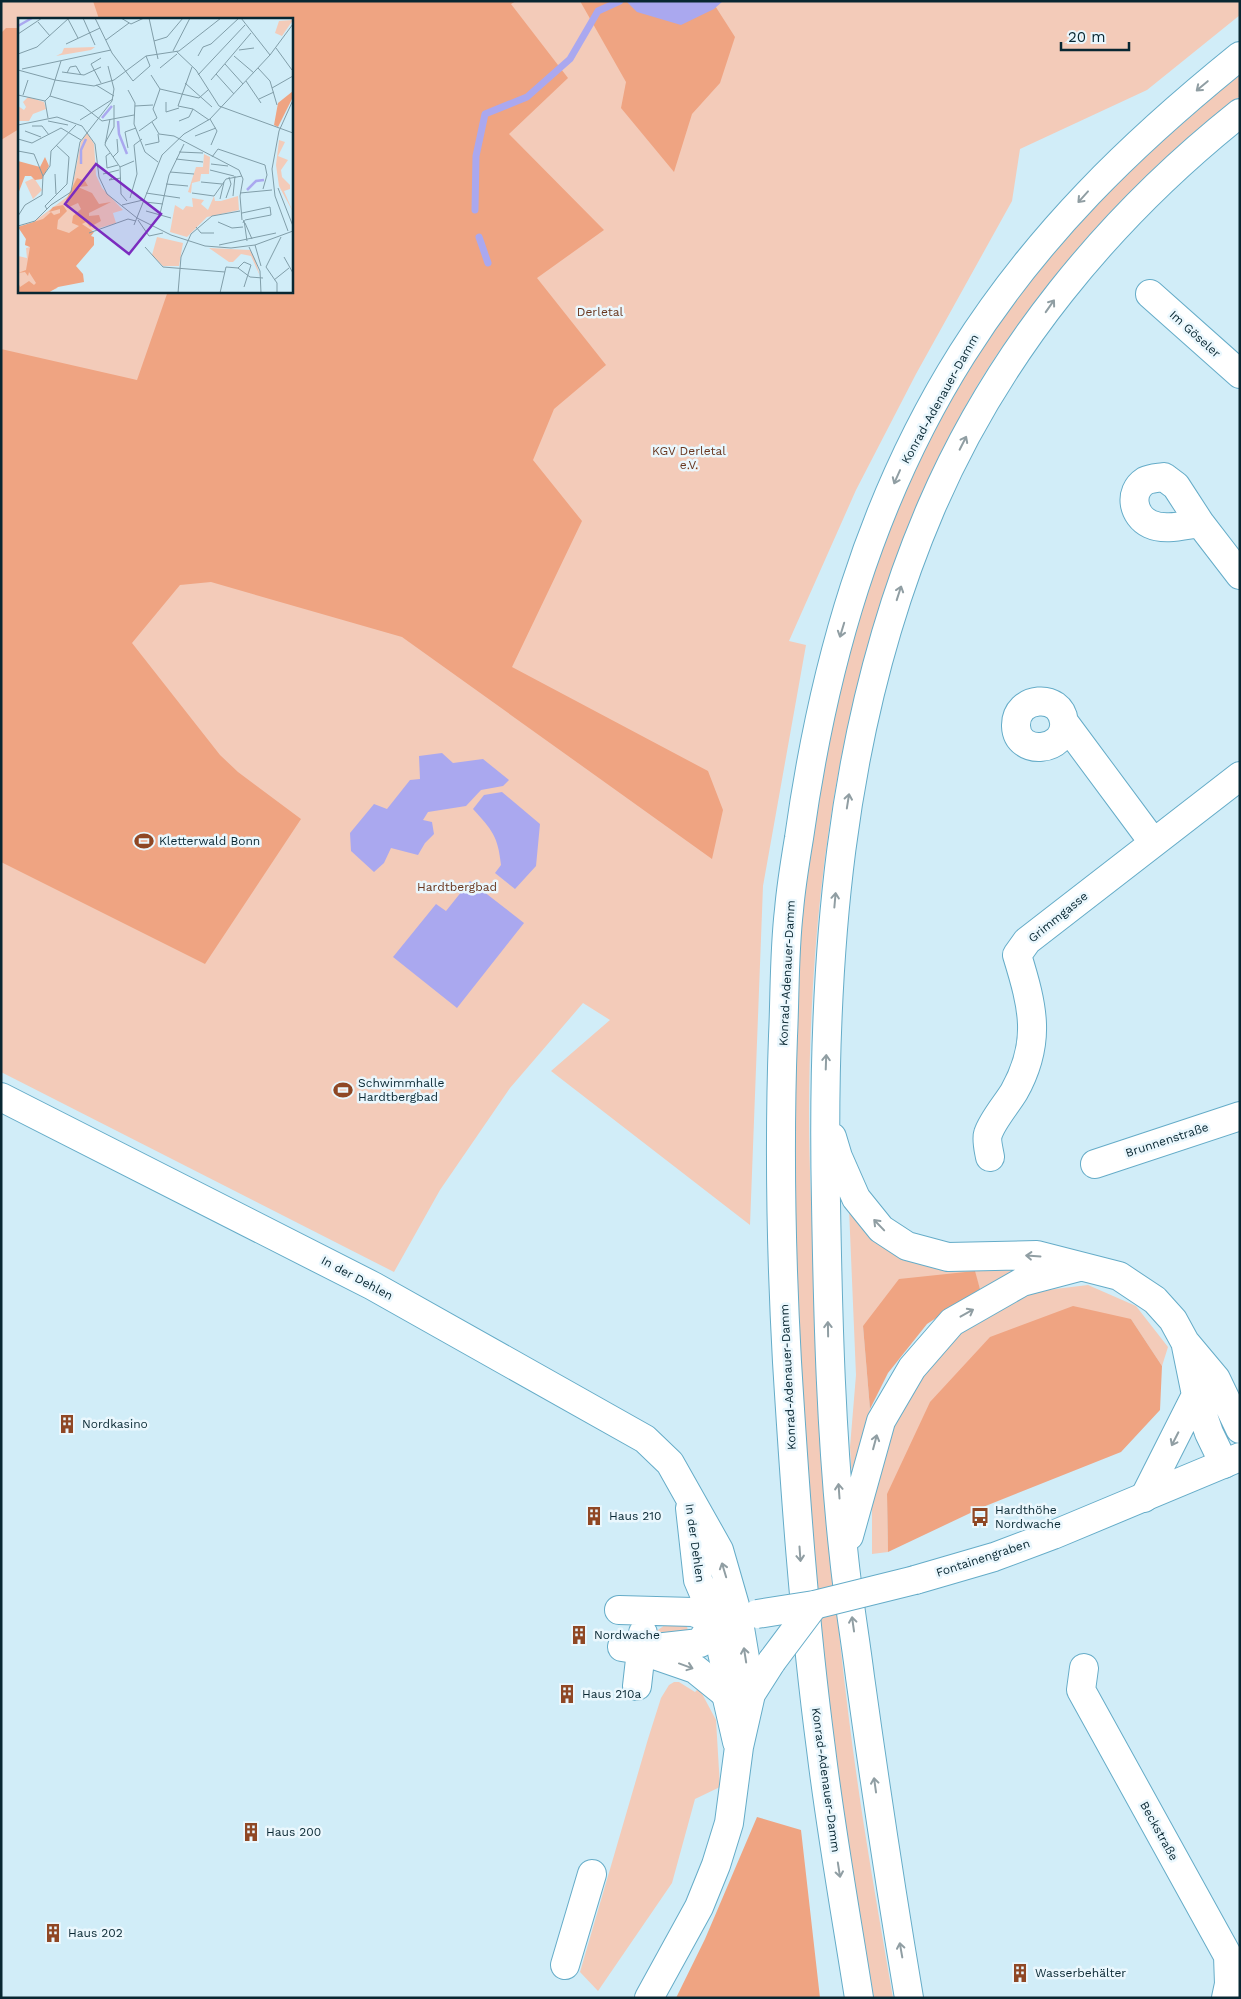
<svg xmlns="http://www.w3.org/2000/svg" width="1241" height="1999" font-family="'Work Sans',sans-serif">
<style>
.green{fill:#f3cbb9;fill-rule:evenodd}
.forest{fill:#efa482}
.water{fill:#aaa8ef}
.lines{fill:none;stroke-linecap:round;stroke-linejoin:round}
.stream{stroke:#aaa8ef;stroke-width:7}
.minor-casing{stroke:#65acc8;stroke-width:30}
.major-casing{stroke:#65acc8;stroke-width:30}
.minor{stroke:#fff;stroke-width:28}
.major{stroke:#fff;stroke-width:28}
.minor-bridge-casing{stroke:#65acc8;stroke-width:30;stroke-linecap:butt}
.major-bridge-casing{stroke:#65acc8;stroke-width:30;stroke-linecap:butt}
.minor-bridge{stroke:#fff;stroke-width:28}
.major-bridge{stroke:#fff;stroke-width:28}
.oneway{stroke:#909ea3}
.labels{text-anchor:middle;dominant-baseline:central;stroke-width:5;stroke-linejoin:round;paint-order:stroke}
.park-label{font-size:12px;fill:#68361e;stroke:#eaf7fd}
.street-label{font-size:12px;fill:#082732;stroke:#eaf7fd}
.poi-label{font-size:12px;fill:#082732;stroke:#eaf7fd;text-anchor:start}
.inset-river{fill:none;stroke:#aaa8ef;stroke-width:2.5}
.inset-road{fill:none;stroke:#819ea9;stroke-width:1}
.view{fill:#7b2cbf;fill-opacity:0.15;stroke:#7b2cbf;stroke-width:2.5}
.inset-edge{fill:none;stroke:#082732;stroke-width:2.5}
</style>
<rect width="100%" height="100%" fill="#d1edf8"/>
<path class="green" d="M1 1H1240V15L1147 90 1020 149 1012 201 916 374 856 490 789 641 806 645 763 886 750 1225 551 1071 610 1020 583 1003 510 1088 440 1190 394 1272 1 1072ZM19 19H291V291H19Z
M1240 73V96C1152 167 1073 247 1007 340 980 378 956 421 936 464 840 665 810 891 809 1112 809 1166 812 1221 814 1275 821 1459 836 1644 864 1826 873 1883 883 1941 893 1998H874C859 1909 843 1820 832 1731 817 1611 808 1490 801 1369 797 1303 793 1237 793 1171 793 1133 795 1095 796 1057 797 1019 796 981 799 943 814 772 849 597 927 443 983 332 1057 241 1145 154 1175 125 1208 99 1240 73Z
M849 1209 865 1225 1031 1268 980 1289 974 1271 863 1326 870 1409 855 1478 852 1479 850 1447 856 1375Z
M1088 1285 1136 1306 1168 1347 1162 1366 1131 1319 887 1494 888 1552 872 1554V1493L890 1425 918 1377 965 1326 1030 1292Z
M686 1620 689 1638 659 1642 655 1632 665 1625Z
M674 1682H679L695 1692 699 1688 716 1720 720 1787 695 1799 672 1883 598 1991 580 1972 648 1739 661 1698 669 1685Z"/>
<path class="forest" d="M93 1H516L511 4 568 78 509 134 604 230 537 278 606 365 554 409 533 460 582 521 512 667 708 771 723 810 712 859 402 637 211 582 180 585 132 643 220 755 238 772 301 819 205 964 1 862V349L137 380 168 291H291V19H99Z
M580 1H712L735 37 720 83 692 114 674 172 621 108 626 82Z
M6 28H19V129L1 140V33Z
M975 1271 980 1289 927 1324 888 1373 870 1409 863 1326 899 1279Z
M1073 1306 1131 1319 1162 1366 1160 1410 1121 1452 983 1507 888 1552 887 1494 930 1402 990 1337Z
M757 1817 801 1830 820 1998H676L705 1939Z"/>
<path class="water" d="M626 1H723L714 9 681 25 637 12Z
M442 753 453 763 483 759 509 780 503 786 481 790 466 806 428 812 423 820 432 822 434 834 425 843 418 855 391 848 384 863 374 872 351 851 350 833 374 804 387 809 410 780 420 779 419 756Z
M502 792 540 824 536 866 515 889 495 873 501 865C498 836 492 830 473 809L484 795Z
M470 881 524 923 457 1008 393 957 436 904 446 911Z"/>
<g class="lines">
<path class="stream" d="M475 210 476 156 485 114 527 97 570 59 598 11 620 1
M479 237 488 263"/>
<g class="minor-casing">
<path id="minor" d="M1150 294 1240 374
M1200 523C1184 525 1165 531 1150 524 1133 516 1128 492 1145 481 1151 478 1158 478 1164 477L1176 486 1200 523 1240 575
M1064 722C1061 692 1015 696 1016 726 1017 757 1067 752 1064 722L1153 842
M1 1097 373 1286 645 1439 670 1463 719 1550 738 1616
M990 1157C989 1151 986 1140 988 1134 992 1121 1006 1105 1014 1092 1042 1042 1033 1007 1017 955L1027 941 1240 776
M1095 1164 1240 1116
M690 1508 698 1580 715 1620
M915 1580 994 1557 1053 1535 1240 1457
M619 1610 693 1612 715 1620 738 1617
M622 1647 640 1650 695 1669 726 1694
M646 1649 700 1643 715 1620
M1084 1668 1081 1690 1228 1956 1229 1984 1226 1998
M637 1686 643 1633
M565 1965 592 1874"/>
</g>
<g class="major-casing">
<path id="major" d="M832 1137 838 1157 856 1198 881 1229 907 1246 948 1257 1037 1255 1119 1276 1155 1300 1173 1320 1185 1342 1216 1379 1240 1429
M1186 1346 1196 1395 1209 1433 1224 1464
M1144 1498 1196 1395
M849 1536 881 1421 912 1368 952 1322 1022 1282 1079 1267
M738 1616 751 1694
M715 1620 725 1666 726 1694 737 1742
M649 1998 699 1907 716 1865 729 1823 739 1747 751 1694 772 1661
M859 1998C846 1915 831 1832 821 1749 804 1620 795 1491 787 1362 781 1253 779 1145 783 1036 785 995 784 952 789 910 791 886 795 862 799 838 823 666 869 502 962 354 1037 235 1131 144 1240 56
M909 1998C891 1891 875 1785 860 1677 855 1637 848 1597 844 1557 831 1440 828 1321 826 1203 821 968 837 727 931 508 998 352 1108 218 1240 113"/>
</g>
<use href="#minor" class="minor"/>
<use href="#major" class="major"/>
<g class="minor-bridge-casing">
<path id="minor-bridge" d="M757 1614 814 1605 915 1580"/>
</g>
<g class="major-bridge-casing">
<path id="major-bridge" d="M772 1661 814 1605"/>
</g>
<use href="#minor-bridge" class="minor-bridge"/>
<use href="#major-bridge" class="major-bridge"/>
</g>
<defs><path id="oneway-shaft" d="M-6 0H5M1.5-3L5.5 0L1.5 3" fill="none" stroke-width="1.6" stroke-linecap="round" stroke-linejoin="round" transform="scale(1.25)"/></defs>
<g class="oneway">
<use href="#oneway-shaft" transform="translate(1202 86) rotate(140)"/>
<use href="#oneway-shaft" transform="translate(1083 197) rotate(132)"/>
<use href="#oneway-shaft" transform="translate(1050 306) rotate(-55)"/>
<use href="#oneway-shaft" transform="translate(963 443) rotate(-63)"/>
<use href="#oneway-shaft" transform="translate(897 477) rotate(114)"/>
<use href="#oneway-shaft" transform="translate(899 593) rotate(-72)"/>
<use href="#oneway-shaft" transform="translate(842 630) rotate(107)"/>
<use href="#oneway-shaft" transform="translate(848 801) rotate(-81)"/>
<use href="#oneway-shaft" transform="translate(835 900) rotate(-85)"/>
<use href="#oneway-shaft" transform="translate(826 1062) rotate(-88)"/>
<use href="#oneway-shaft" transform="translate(879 1225) rotate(-134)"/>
<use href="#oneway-shaft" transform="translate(1033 1256) rotate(-176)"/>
<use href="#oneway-shaft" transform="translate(967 1313) rotate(-29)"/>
<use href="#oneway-shaft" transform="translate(828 1329) rotate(-91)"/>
<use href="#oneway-shaft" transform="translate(1175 1439) rotate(117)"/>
<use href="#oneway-shaft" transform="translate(875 1442) rotate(-75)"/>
<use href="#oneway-shaft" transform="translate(839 1491) rotate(-94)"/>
<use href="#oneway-shaft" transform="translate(800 1554) rotate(86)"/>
<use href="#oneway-shaft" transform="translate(724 1570) rotate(-107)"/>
<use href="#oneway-shaft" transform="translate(853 1624) rotate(-98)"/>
<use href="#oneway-shaft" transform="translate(745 1655) rotate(-99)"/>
<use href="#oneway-shaft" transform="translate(686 1666) rotate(20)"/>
<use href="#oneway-shaft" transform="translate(875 1785) rotate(-98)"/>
<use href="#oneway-shaft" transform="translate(839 1870) rotate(81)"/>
<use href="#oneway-shaft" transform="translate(901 1950) rotate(-100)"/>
</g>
<defs>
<g id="stadium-bare" transform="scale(1.5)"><path d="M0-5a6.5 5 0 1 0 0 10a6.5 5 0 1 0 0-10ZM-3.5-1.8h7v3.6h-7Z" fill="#8f4724" stroke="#eaf7fd" stroke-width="2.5" paint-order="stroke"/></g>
<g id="building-bare" transform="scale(1.5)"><path d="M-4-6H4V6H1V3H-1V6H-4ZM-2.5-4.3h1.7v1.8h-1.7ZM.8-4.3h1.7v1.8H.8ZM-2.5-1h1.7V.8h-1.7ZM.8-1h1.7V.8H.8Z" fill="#8f4724" stroke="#eaf7fd" stroke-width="2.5" paint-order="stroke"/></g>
<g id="bus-bare" transform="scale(1.5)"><path d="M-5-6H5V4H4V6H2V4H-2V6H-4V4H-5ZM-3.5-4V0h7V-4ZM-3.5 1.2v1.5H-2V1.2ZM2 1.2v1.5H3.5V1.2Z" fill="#8f4724" stroke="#eaf7fd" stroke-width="2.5" paint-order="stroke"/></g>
</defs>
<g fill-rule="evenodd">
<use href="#stadium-bare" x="144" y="841"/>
<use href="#stadium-bare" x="343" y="1090"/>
<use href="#building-bare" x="67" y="1424"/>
<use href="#building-bare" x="594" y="1516"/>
<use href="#bus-bare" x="980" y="1517"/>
<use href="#building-bare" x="579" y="1635"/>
<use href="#building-bare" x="567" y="1694"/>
<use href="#building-bare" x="251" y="1832"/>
<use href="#building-bare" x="53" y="1933"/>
<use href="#building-bare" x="1020" y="1973"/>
</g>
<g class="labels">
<g class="park-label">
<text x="600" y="312">Derletal</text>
<text x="689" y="451">KGV Derletal<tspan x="689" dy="14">e.V.</tspan></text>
<text x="457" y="887">Hardtbergbad</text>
</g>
<g class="street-label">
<text transform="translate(1195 334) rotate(42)">Im Göseler</text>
<text transform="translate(940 399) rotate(-61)">Konrad-Adenauer-Damm</text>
<text transform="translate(1058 917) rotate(-39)">Grimmgasse</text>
<text transform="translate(787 973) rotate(-87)">Konrad-Adenauer-Damm</text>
<text transform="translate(1167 1140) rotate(-18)">Brunnenstraße</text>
<text transform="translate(357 1278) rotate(28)">In der Dehlen</text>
<text transform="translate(788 1377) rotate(-93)">Konrad-Adenauer-Damm</text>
<text transform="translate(695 1543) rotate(82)">In der Dehlen</text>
<text transform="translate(983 1558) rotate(-18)">Fontainengraben</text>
<text transform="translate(826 1780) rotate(82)">Konrad-Adenauer-Damm</text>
<text transform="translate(1159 1831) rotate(61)">Beckstraße</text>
</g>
<g class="poi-label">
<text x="159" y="841">Kletterwald Bonn</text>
<text x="358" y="1083">Schwimmhalle<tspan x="358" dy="14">Hardtbergbad</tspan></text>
<text x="82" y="1424">Nordkasino</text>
<text x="995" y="1510">Hardthöhe<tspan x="995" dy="14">Nordwache</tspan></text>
<text x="609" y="1516">Haus 210</text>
<text x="594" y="1635">Nordwache</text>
<text x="582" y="1694">Haus 210a</text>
<text x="266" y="1832">Haus 200</text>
<text x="68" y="1933">Haus 202</text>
<text x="1035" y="1973">Wasserbehälter</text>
</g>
</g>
<g transform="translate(18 18)">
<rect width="275" height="275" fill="#d1edf8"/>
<path d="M275 2 264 18 257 15 261 3ZM77 29 73 32 38 38 44 35 46 30ZM10 79 26 84 28 91 15 96 11 103H0V88L6 92 8 89 5 84ZM69 115 76 126 78 157 84 170 105 192 95 195 94 192 98 205 72 213 64 209 55 216 46 217 53 244 59 250 38 271 22 275 16 270 0 271V238L9 240 8 230 12 229 7 227 8 221 0 209 14 205 53 176 63 124ZM261 122 267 124 260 138 270 142 263 152 264 159 272 167V171L266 173 275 194 261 168 258 147ZM186 136 192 139 191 156H183L182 163 174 165 173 175 170 174 178 149H185ZM16 160 24 172 15 181 7 164ZM196 178 197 183H203L220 178 221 192 189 199 169 219 152 214 157 187 165 192 168 188 175 189 174 180 186 182 183 186 190 192ZM139 219 165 225 161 248H145L134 237ZM191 230 232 232 237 241 242 258 233 238 223 236 215 244H211Z" fill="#f3cbb9"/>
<path d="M275 73V79L260 109 256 107 260 85ZM27 139 31 148 24 161 17 162 13 158H7L0 176V143L22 149ZM59 160 67 163 70 168 60 169 74 175 81 186 93 184 71 195V198L81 197 83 203 72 209 68 204 64 206 76 214 73 218 76 219V227L58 248 65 256 66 264 40 269 30 275H0V264L2 269 11 263 16 267 18 265 11 254 10 258 7 254 0 255 8 252 12 229 7 227 8 221 0 209 25 201 33 194 36 197 42 195V191L31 194 35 189 45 187 49 193 40 202 39 211 51 215 61 208 54 205 55 198 63 191 60 185 49 190 48 182Z" fill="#efa482"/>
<path class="inset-river" d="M0 8 14 0M84 100 94 88M100 103 101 116 109 136M63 146V132L68 121M229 172 238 163 246 162"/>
<path class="inset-road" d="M65 0 77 27M77 0 94 35 115 63 132 48 128 38M103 0 113 6 126 0M131 0 140 41M223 0 252 37M50 1 60 20M20 4 32 18M0 16 24 0M88 22 111 5M136 23 149 19 165 0M48 26 82 10M258 30 274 52M221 32 236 30M155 33 172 0M158 33 178 52 201 88 275 115M0 36 19 29 51 0M180 38 185 29 193 26 221 0M216 38 236 55M207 46 225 66M174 49 160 88 175 91 191 102M142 50 159 36M240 50 252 63 259 87M4 51 93 32M0 52 37 62 76 68 96 62 128 38 161 33 203 0M44 54 66 57 83 49M49 55 52 49 58 48 63 57M198 56 216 76M133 57 142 71M180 57 227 7M193 62 233 15M228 63 243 85M83 65 73 46 83 40M167 65 194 89M78 67 96 78M254 70 275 58M142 71 181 80 190 72M110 72 117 85 116 106 127 134M0 77 27 83M5 77 10 62M32 78 65 88 84 103 116 97M241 81 256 74M27 83 32 78 43 43M27 83 30 100M148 84V94L161 90M117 88 135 87M92 101 87 127 102 149 103 176 109 183M192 101 199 113 193 127M62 102 95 81M30 103 50 107M161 103 171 99 175 91M134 104 141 116 156 118 221 152 225 161 222 178 224 202M0 107 39 99 64 108 77 126 81 159 89 176 119 200 153 217 187 228 213 230 237 227 275 213M14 108H24L31 117M7 113 23 119M121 113 139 100 135 91 142 71M177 118 198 110M0 121 14 125 43 110 63 122M87 125 96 109V87M127 127 141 124 140 116M110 130 107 114 118 110M0 133 16 136 25 158M127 134 140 144M161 134 185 135M92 135 88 138 89 150 100 147M95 139 100 134 99 121M194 139 200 131 247 147 249 157 245 171M158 141 185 144M193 146 210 148M102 149 116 143M192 152 216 158M152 154 176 156M37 156 38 176M85 156 101 152M94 160 91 162 103 160M183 164 204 166M148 166 170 168M260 170 275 208M128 175 162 180M174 175 196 178 208 161 224 158M222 175 254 172M215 178 217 158M112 180 119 156 116 127 124 121M208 180 213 166 211 159M202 181 206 164M127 184 145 186M104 187 125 182M29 191 27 188 49 166 51 139 38 127M128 193 153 200M224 195 252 189 253 197 227 202M142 196 151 157 166 126M0 198 7 187 24 177 25 158 32 148 33 133 58 107M120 202 131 218 145 215M200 204 214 210 225 209M225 205 226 202 229 223M227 205 234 221M116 207 144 137 166 116 192 101 252 37 275 6M0 208 17 203 33 187 53 174 62 124 94 83 96 71 90 48M178 209 183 215H196M270 213 257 178 254 151 261 113 275 82M71 215 110 201 118 203M201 227 258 215M237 227 243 248M127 229 145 249 207 254M231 229 242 253 243 275M266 239 275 255M220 250 226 244 233 247 226 269M256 262 271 250M160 275 163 239 173 216 194 198 222 193M202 275 208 249 220 250 232 259 245 260M259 275V265L248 249 263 219"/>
<path class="view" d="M78 146 143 196 111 236 47 186Z"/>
<rect width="275" height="275" class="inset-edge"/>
</g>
<rect width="1241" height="1999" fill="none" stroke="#082732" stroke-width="5"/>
<path d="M1061 42v8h68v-8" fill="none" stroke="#082732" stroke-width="2.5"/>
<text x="1068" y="42" font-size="15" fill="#082732" stroke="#eaf7fd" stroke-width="4" paint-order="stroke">20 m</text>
</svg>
